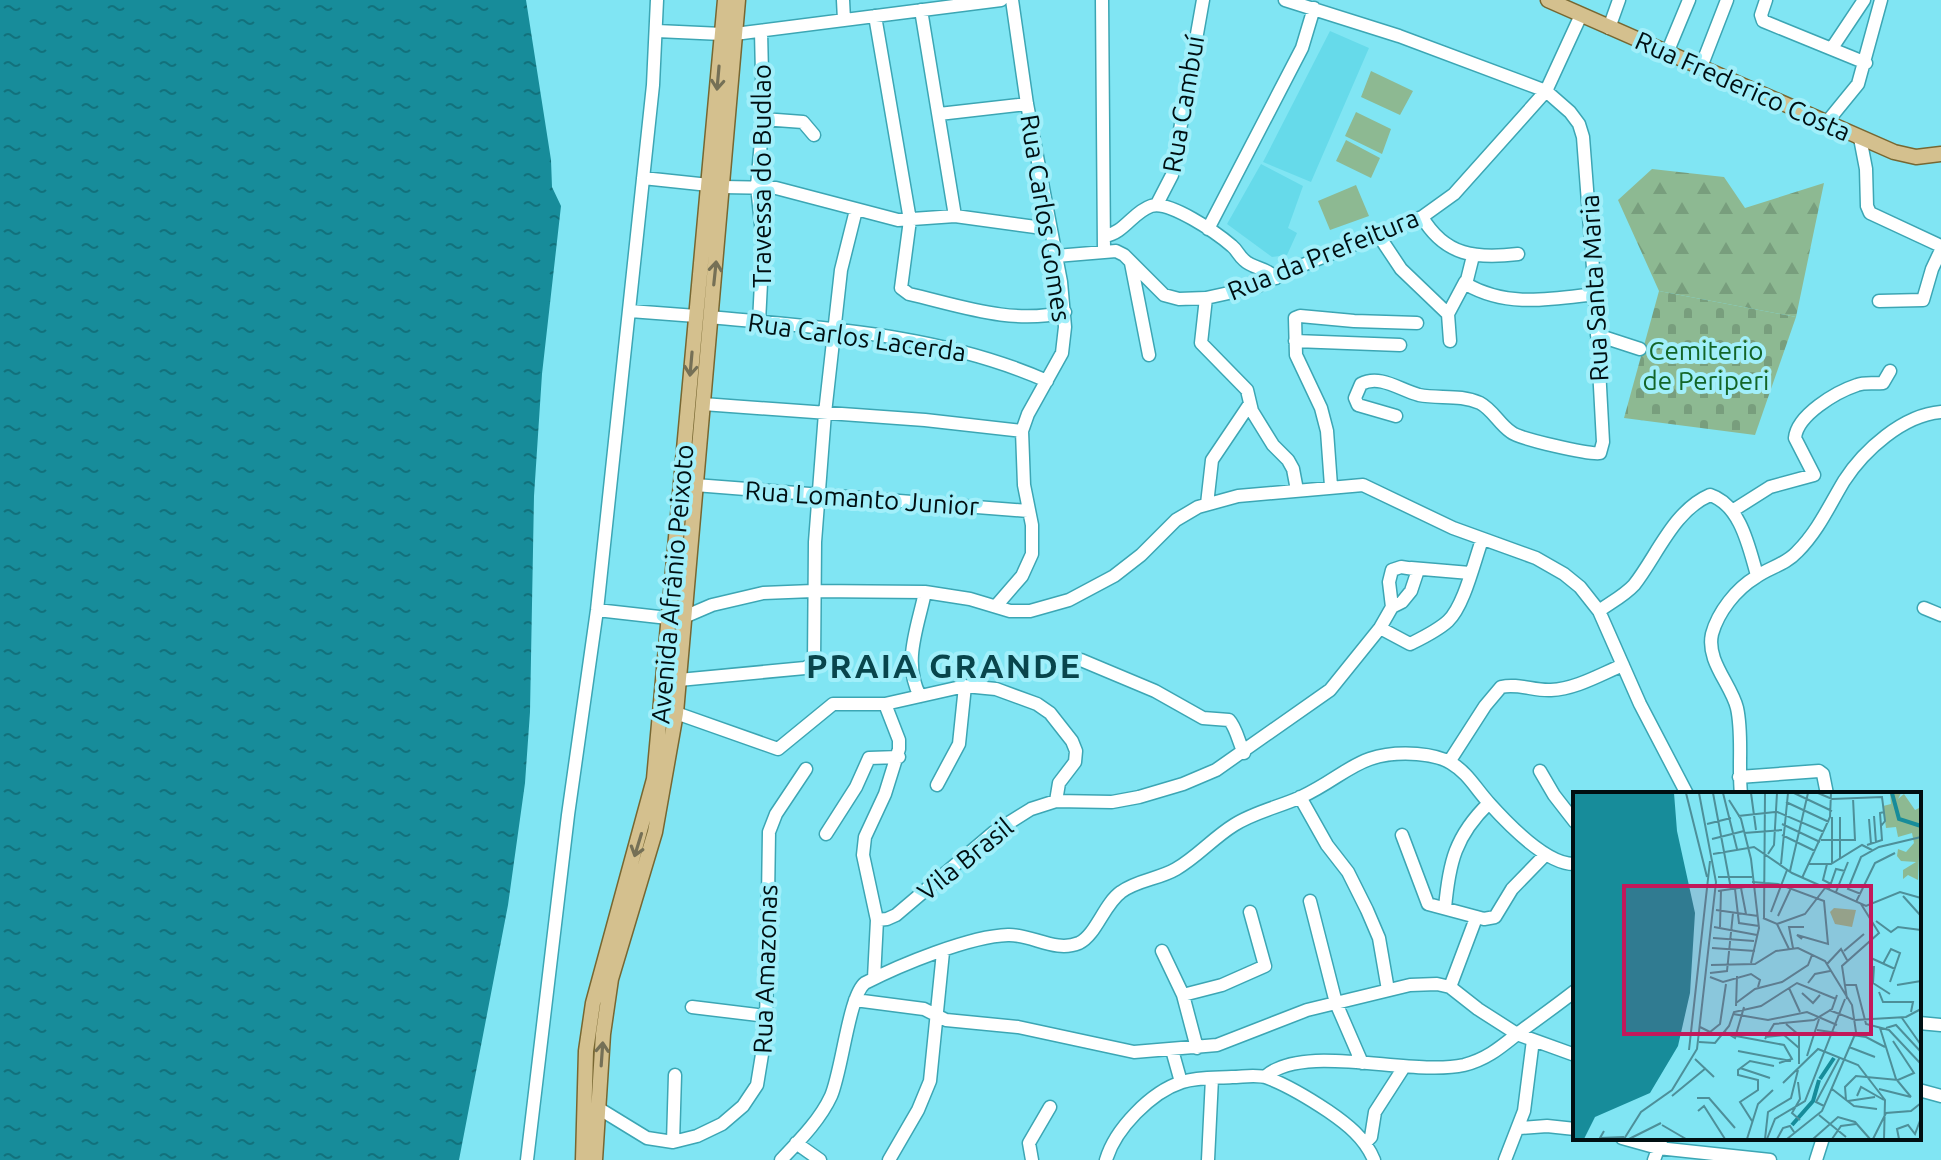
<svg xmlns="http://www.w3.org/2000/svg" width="1941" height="1160" font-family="Ubuntu,sans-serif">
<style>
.built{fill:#66daea}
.grass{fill:#8db992}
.forest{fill:url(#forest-firs)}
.cemetery{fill:url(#cemetery-stones)}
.water{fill:url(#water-ripples)}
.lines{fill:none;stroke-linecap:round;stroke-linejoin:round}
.minor-casing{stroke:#3ca6b4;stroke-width:15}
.major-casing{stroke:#776732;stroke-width:17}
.minor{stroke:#fff;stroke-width:12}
.major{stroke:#d4c08e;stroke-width:14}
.oneway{stroke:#757056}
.labels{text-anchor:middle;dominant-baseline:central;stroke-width:8;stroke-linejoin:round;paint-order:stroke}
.street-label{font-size:26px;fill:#000f12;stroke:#a1effa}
.park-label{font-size:26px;fill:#136528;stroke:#a1effa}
.district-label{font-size:34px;font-weight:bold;letter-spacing:2px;fill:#08454c;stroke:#a1effa}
.inset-river{fill:none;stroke:#178c9a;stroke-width:4}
.inset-road{fill:none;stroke:#4d8f99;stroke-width:2}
.view{fill:#c2185b;fill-opacity:0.15;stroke:#c2185b;stroke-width:4}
.inset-edge{fill:none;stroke:#000f12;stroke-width:4}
</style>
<defs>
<pattern id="forest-firs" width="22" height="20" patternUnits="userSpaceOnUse" patternTransform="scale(2)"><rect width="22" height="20" fill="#8db992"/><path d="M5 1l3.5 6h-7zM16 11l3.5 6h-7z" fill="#789e7d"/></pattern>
<pattern id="cemetery-stones" width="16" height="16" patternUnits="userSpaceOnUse" patternTransform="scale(2)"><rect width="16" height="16" fill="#8db992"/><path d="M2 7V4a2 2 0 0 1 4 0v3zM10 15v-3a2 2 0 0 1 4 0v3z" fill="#789e7d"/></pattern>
<pattern id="water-ripples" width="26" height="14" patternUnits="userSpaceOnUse" patternTransform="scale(2)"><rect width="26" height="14" fill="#178c9a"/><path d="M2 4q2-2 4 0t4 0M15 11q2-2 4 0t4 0" fill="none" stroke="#12717c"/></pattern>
</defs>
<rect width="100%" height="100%" fill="#80e5f3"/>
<path class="built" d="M1330 31 1369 48 1311 182 1263 162Z
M1261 164 1303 186 1288 228 1297 233 1287 255 1272 257 1227 224Z"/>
<path class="grass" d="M1371 71 1413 91 1400 115 1361 97Z
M1356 112 1391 129 1382 154 1345 136Z
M1346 140 1380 158 1371 178 1336 161Z
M1356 185 1369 216 1330 230 1318 201Z"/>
<path class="forest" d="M1652 169 1724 177 1745 208 1824 183 1796 317 1659 291 1618 200Z"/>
<path class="cemetery" d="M1659 291 1796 317 1755 435 1624 418Z"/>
<path class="water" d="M0 0H526L551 160 552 187 561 206 542 374 534 496 530 712 525 783 508 905 459 1160H0Z"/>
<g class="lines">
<g class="minor-casing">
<path id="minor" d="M843 0 844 20
M1102 0 1104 251
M1285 0 1399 36 1546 91 1570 112 1579 124 1583 137 1595 294 1603 442 1600 453C1591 455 1519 439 1511 432 1499 424 1493 410 1480 403 1460 394 1439 399 1419 395 1400 390 1380 374 1361 384L1355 398 1358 405 1396 416
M1766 0 1761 15 1763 21 1866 63
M921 10 955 216
M875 16 910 220 901 288 909 294C961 306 1012 325 1065 312
M1609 28 1619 0
M657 31 722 34
M735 34 1001 0
M1832 48 1864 0
M1667 53 1689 0
M1701 67 1727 0
M939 114 1027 104
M763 119 803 122 814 135
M1827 122 1858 84 1881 0
M1860 138 1866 169 1867 206 1870 213 1941 246
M643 178 709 185
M723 187 776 188 898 220 955 216 1050 229
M1157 204 1172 175 1203 0
M1422 217C1445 256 1476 259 1518 254
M1208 229 1302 48 1314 8
M1105 236C1124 233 1133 212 1151 206 1169 200 1217 233 1232 246 1237 250 1239 256 1244 260 1253 269 1266 267 1276 278
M1379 236 1401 269 1448 314
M1056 256 1116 251 1124 255 1164 295 1179 299 1206 298 1256 287 1293 269 1422 217 1454 194 1546 91 1581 15
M1473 256 1466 284C1507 308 1551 299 1595 294
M1131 263 1149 355
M1206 298 1201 343 1247 390 1252 411 1273 445 1288 460 1293 469 1297 490
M1879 301 1923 300 1932 269 1941 250
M630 311 696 316
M710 317C824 328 941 334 1047 381
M759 322 763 244 757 186 763 119 761 31
M1597 335 1640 349
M1295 341 1400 345
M1450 341 1448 314 1465 282
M703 404 925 420 1022 431
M695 485 1028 511
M1331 486 1327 431 1321 408 1296 355 1295 318 1300 316 1354 321 1417 323
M1207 504 1212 460 1249 405
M1732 511 1770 487 1814 475 1795 438C1797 415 1836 392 1857 385 1865 382 1874 384 1883 383L1890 371
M1411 568 1470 573
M996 606 1022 576 1032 554V525L1024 485 1022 431 1028 414 1062 353 1065 327 1061 282 1027 104 1012 0
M1924 608 1941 615
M597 610 668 618
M1599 611C1610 603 1625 595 1634 585 1657 556 1673 511 1710 495 1741 505 1749 548 1757 575
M684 617 712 605 763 593 813 591 925 592 970 599 1010 611H1030L1069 600 1114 576 1141 555 1176 520 1198 507 1238 496 1363 485 1453 528 1536 558 1564 574 1580 587 1599 611 1640 704 1687 794
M1380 628 1392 607 1402 602 1411 591 1417 573 1414 569 1401 567 1392 570 1389 582 1392 607
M1081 660 1155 691 1203 718 1229 720C1236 727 1239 743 1244 753
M679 680 805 668 814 663 815 542 825 413 841 270 856 210
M920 696C902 662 918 627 925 592
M676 713 778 749 833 704H885L965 686 996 689 1037 704 1050 713 1072 741 1076 751 1075 762 1059 783 1056 801
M1449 762 1485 706 1501 687C1518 683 1534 691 1551 690 1576 689 1601 674 1623 665
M1540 771 1554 795 1575 822
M1739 777 1819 771 1823 774 1827 794
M937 785 959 744 965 686
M1741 794C1738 766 1743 735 1737 708 1731 684 1706 661 1712 634 1718 612 1736 589 1756 577 1770 567 1785 565 1797 552 1818 531 1829 506 1844 481 1864 450 1903 415 1941 412
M1300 797 1327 845 1348 872 1367 910 1379 938 1388 990
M826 834 856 787 869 758 899 757
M1402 835 1428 904 1484 919 1495 917 1512 889 1545 855
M1310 901 1336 1003 1362 1063
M1445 908C1449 863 1455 836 1489 803
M877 920 887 919 896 915 994 832 1031 809 1056 801 1112 802 1139 797 1183 784 1216 770 1330 690 1380 628 1410 644C1422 638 1437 631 1448 621 1464 606 1474 562 1482 540
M1162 951 1183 995 1197 1048
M874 978 877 920 863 855 865 837 885 794 899 749V740L885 704
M1450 987 1476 918
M1183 995 1222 985 1265 966 1250 912
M855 1000 924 1009 946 1020 1018 1027 1134 1052 1217 1045 1307 1010 1410 985 1437 984 1450 987 1478 1009 1517 1034 1575 1055
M692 1007 766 1016
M1919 1023 1941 1025
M1172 1050 1181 1082
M1266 1076C1305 1042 1411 1077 1464 1065 1488 1059 1502 1046 1521 1031 1539 1018 1557 1005 1575 991
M1919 1090 1941 1096
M598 1108 647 1138 673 1142 697 1136 722 1124 743 1106 757 1085 766 1030 769 832 776 814 806 769
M1520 1128 1547 1126 1575 1129
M1622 1138 1658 1148 1770 1160
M673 1142 675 1075
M796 1143 820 1160
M1365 1143 1371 1137 1375 1112 1404 1067
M527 1160 568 815 597 610 653 85 657 0
M781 1160C799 1141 820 1120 831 1096 842 1071 849 995 865 983 900 965 970 936 1008 935 1032 934 1055 953 1079 943 1096 935 1104 904 1121 892 1137 880 1159 879 1176 869 1197 857 1213 838 1234 825 1254 812 1279 807 1301 797 1348 775 1358 750 1417 754 1429 755 1441 757 1451 763 1468 773 1476 789 1489 803 1507 823 1547 865 1575 864
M889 1160 918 1110 930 1081 943 952
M1032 1160 1029 1143 1050 1107
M1106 1160C1115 1129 1151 1092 1182 1082 1198 1077 1216 1078 1232 1077 1243 1077 1258 1074 1268 1078 1289 1086 1310 1099 1328 1111 1347 1124 1365 1138 1374 1160
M1208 1160 1212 1078
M1505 1160 1524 1111 1533 1040
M1654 1160 1662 1138
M1816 1160 1823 1138"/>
</g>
<g class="major-casing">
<path id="major" d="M1548 0 1894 152 1916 157 1941 154
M583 1160 586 1051 593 1003 654 779 725 0
M595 1160 603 1034 611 979 655 832 676 713 738 0"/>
</g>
<use href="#minor" class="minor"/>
<use href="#major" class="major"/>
</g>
<defs><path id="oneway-shaft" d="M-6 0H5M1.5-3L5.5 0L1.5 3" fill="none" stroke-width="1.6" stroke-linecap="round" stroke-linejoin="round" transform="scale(2)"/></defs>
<g class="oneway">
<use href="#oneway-shaft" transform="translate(718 78) rotate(95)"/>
<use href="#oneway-shaft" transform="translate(715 273) rotate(-84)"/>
<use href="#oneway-shaft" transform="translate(691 364) rotate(95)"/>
<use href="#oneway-shaft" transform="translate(638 845) rotate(107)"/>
<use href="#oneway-shaft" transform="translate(602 1054) rotate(-86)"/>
</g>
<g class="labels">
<g class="street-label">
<text transform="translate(1743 86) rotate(24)">Rua Frederico Costa</text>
<text transform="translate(1183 104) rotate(-80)">Rua Cambuí</text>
<text transform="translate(761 176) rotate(-90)">Travessa do Budlao</text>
<text transform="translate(1046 218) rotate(81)">Rua Carlos Gomes</text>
<text transform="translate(1323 254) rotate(-22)">Rua da Prefeitura</text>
<text transform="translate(1594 288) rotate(-93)">Rua Santa Maria</text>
<text transform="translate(857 337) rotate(8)">Rua Carlos Lacerda</text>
<text transform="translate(862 498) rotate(4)">Rua Lomanto Junior</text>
<text transform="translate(672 584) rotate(-85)">Avenida Afrânio Peixoto</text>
<text transform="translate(965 859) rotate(-39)">Vila Brasil</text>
<text transform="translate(765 969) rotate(-88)">Rua Amazonas</text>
</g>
<g class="park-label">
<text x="1706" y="350">Cemiterio<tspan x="1706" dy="30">de Periperi</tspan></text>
</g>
<g class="district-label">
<text x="944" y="665">PRAIA GRANDE</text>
</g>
</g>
<g transform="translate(1573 792)">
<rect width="348" height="348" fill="#80e5f3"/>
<path d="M261 116 283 118 279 135 262 132 257 120Z" fill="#8db992"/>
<path d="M317 1H328L325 7 331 2 342 18 348 15 345 88 335 83 330 87V78L343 70 328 69 324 64 325 57 333 60 341 51 339 41 325 45 323 35 313 36 310 14 318 12Z" fill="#8db992"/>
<path d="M0 1H101L104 39 122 121 117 201 105 254 77 301 22 325 11 347H0Z" fill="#178c9a"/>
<path class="inset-river" d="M319 1 326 27 348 34M247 287 261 266M219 333 240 309 246 288"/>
<path class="inset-road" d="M113 1 134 85M140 1 158 97M150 1 164 57M178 1 183 38M221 1 259 19M245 1 259 7 309 5 312 29 308 34M156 8 168 27 178 67 186 136 178 171M213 10 256 30M202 19 251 40M165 24 202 20M301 24 303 51M259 25V71M296 27 298 52M134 32 158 26M209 32 247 50M171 41 209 38M209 43 242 59M139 47 171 39M248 48H282L280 6M294 53 309 48 307 21 311 20M140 62 181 55 219 81 293 114 327 100 348 106M195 62 201 53 204 1M267 66V25M208 72 215 1M235 72H258L289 53 299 58M254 72 250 88 258 92M217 79 235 1M145 85H179M229 86 257 25 258 1M179 90 205 92 251 109 255 152 224 143 229 147M168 96 173 122M162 97 166 131 186 134M256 97 263 77 272 79M145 99 179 94M263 100 275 70M288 102 275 97 288 65 306 55 348 45M330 104 348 124M283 110 302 71 322 61M143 118 185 124M198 120 214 78M205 124 218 96M190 126 204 132 232 122 252 96M191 126 192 1M303 129 318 140 325 135 348 138M204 132 216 157M141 135 184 143M147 135 148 98M140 146 181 149M139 156 182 159M220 156 216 135H231M271 159 291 142M298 166 322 177M254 172 268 157 274 168M310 172 318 157 327 161 317 190M138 173 182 172 203 159 225 156 252 169 279 213 283 240 249 319 214 347M301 174 300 191 317 202M137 181 154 179 160 121M137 185 150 190 178 182 187 188 185 195M235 191 242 182 257 179M272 193H283L293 232 316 238 348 272M324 193 348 189M216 196 227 220M306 200 310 210H340L338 220M229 201 240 211 247 203M274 207 269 174 306 141 288 112M163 211 182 197 209 190 235 173 239 163M163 214 164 184M256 218 282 228 333 225 348 217M160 222 195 228 234 220 264 233M329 226 348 253M213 232 226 243V272M127 235 137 240 147 232 153 192M307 236 323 287 338 305M313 236 323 233 348 260M244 238 293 245 312 255M152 240 162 246 171 215M163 244 211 253 219 267 206 271M192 245 211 243 226 256M192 247 201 232 241 228 259 217 264 203M126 250 142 251 156 234 161 220 188 214 224 191 263 207M276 255 302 265M116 258 137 69M165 259 218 269M234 264 246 227M122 267 141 285M167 276 197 286M225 290 227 307 219 321 227 328M210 291 245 257 285 273 312 308 311 347M259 297 281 314 304 317M306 297 338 305M99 304 133 276M284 304 288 295 311 308M124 306H136L162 336M273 308 272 295 283 284 325 288 341 281 320 249M275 309 302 305M251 314 243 310 267 265M125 319 131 314 152 347M246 323 273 345M179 329 167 310 185 298V288L165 283V278L177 269 201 274M89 333 113 347M31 339 27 346 51 345M51 347 68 320 99 298 124 257 143 90 126 1M56 347 88 331M174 347 185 312 200 298M192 347 195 320 218 306 225 278M194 347 202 327 232 309 272 207M204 347 210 336 217 334 221 340M240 347 265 325 282 330 297 347M259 347 268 334 283 332M300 347 313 321 338 319 348 311M326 347 324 337 335 333 342 342 348 326"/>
<path class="view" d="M51 94H298V242H51Z"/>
<rect width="348" height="348" class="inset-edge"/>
</g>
</svg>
